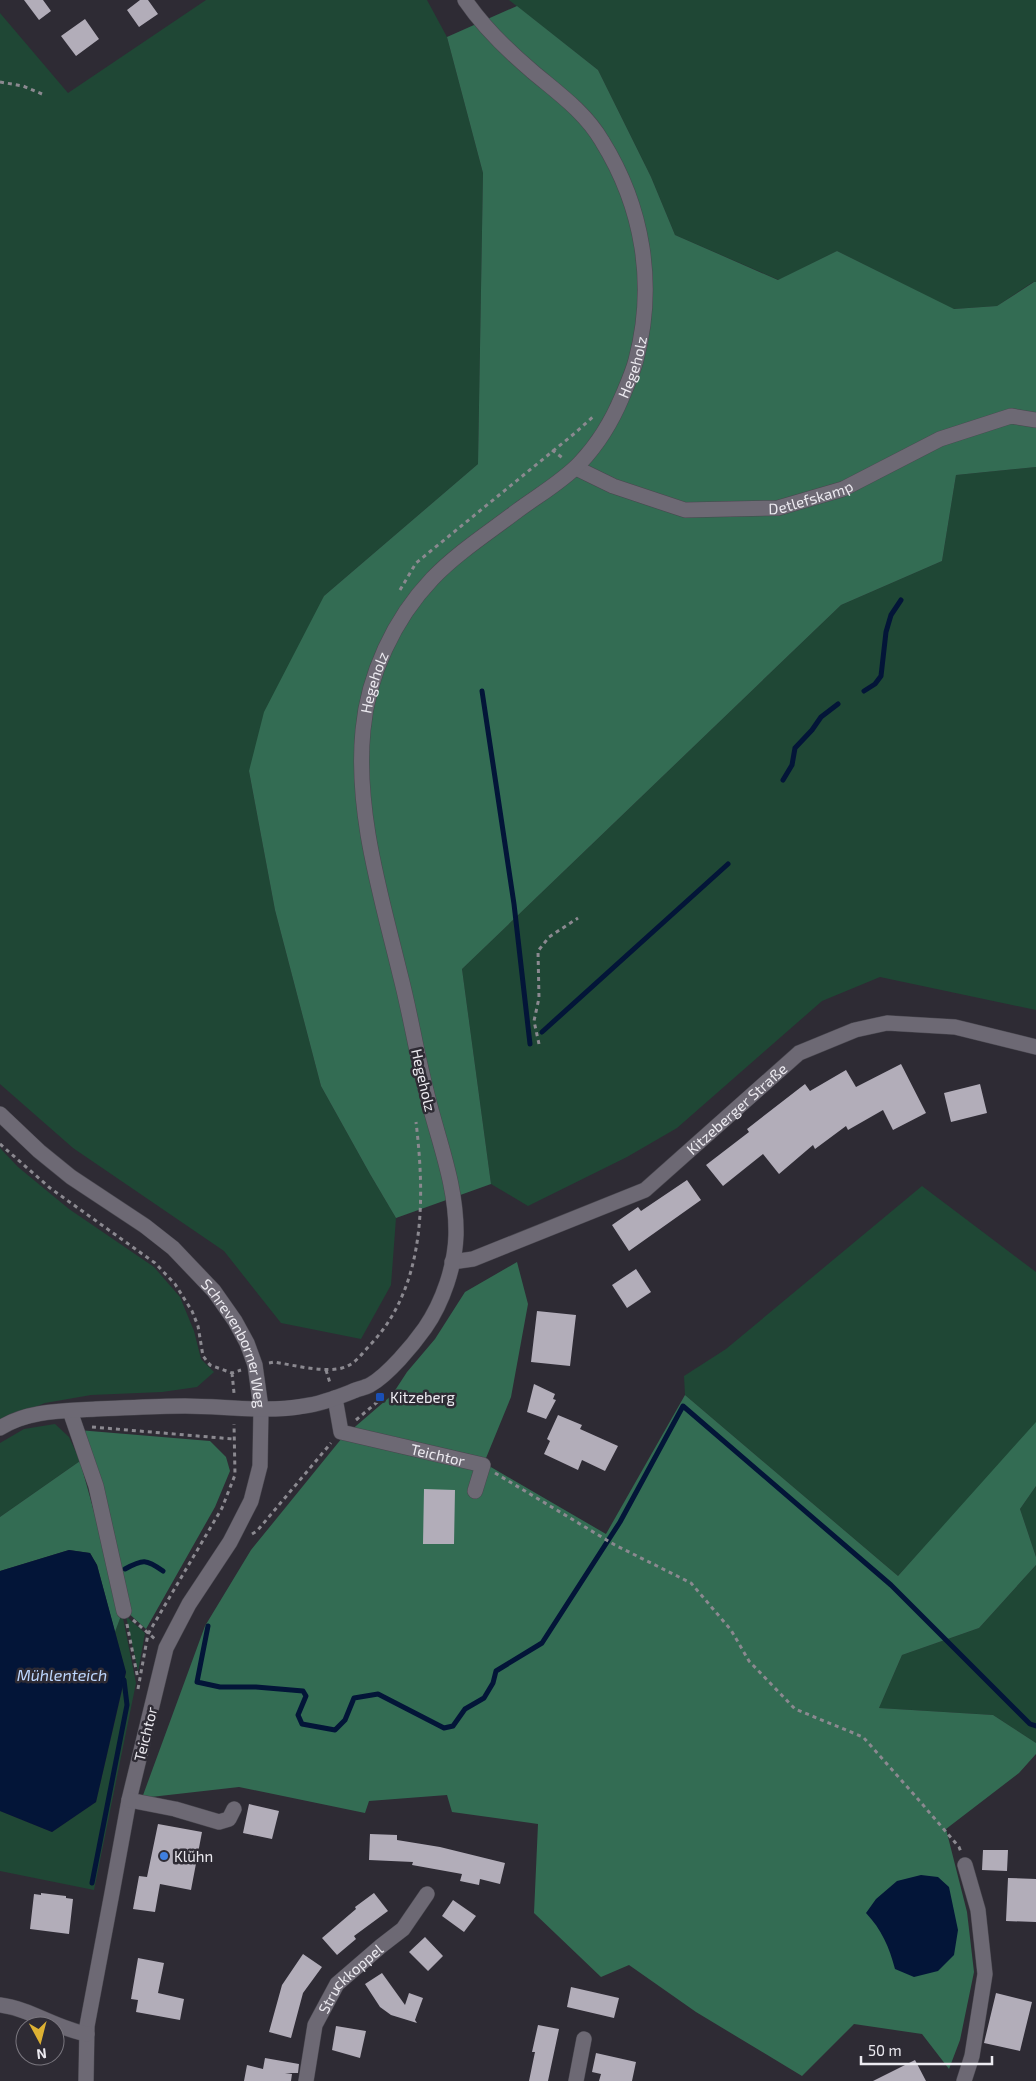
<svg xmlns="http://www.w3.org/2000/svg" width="1036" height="2081" font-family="'Exo 2',sans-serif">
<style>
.green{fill:#1f4735}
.forest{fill:#336c53}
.water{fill:#031538}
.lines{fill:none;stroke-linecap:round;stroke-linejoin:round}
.stream{stroke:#031538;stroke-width:5}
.building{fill:#b2adb9}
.minor-casing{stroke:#49474f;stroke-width:16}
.path{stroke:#8b8990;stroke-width:3;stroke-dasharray:4 4;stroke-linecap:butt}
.minor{stroke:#6d6974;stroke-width:15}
.transit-dot{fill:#1a4fb4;stroke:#2e2b34;stroke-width:2}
.shop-dot{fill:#3f7fe0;stroke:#2e2b34;stroke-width:2}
.labels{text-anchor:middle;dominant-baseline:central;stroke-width:5;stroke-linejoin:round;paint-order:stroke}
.street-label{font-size:15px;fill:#eceaf0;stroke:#2e2b34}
.poi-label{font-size:15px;fill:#eceaf0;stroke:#2e2b34;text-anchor:start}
.water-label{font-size:16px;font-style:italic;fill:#bdd6fe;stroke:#2e2b34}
</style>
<rect width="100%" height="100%" fill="#2e2b34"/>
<path class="green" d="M206 0H427L447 37 483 173 478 464 324 596 249 771 275 910 321 1086 370 1174 396 1218 391 1285 361 1339 281 1323 224 1251 73 1148 0 1084V13L68 93Z
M509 0H1036V282H1033L997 306 953 309 837 251 779 280 675 235 651 177 598 70Z
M1036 467V1010L880 977 822 1001 677 1128 627 1157 528 1206 491 1184 462 969 841 605 942 561 956 475Z
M0 1148 18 1167 69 1209 154 1267 180 1297 194 1331 201 1359 214 1372 197 1387 162 1392 91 1395 45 1403 0 1421Z
M922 1186 1036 1272V1424L898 1576 685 1395 684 1376 726 1349Z
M55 1424 69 1437 80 1461 0 1517V1443L24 1429Z
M1036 1486V1557L1020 1509Z
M1036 1565V1743L993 1715 879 1708 902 1655 979 1628Z
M122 1613 136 1683 94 1890 0 1871V1811L52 1832 96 1802 126 1673 115 1632Z
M126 1616 145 1633 138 1672Z"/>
<path class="forest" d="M517 6 598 70 651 177 675 235 778 280 837 251 954 309 997 306 1034 282H1036V467L956 475 942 561 841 605 462 969 491 1184 396 1218 370 1174 321 1086 275 910 249 771 264 712 324 596 478 464 483 173 447 37Z
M517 1262 528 1304 511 1397 484 1463 606 1534 685 1395 898 1576 1036 1422V1486L1020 1509 1036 1557V1565L979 1628 902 1655 879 1708 993 1715 1036 1743V1754L1019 1773 946 1829 967 1912 974 1972 960 2040 949 2069 922 2034 854 2024 802 2076 696 2012 629 1965 601 1977 534 1913 538 1824 452 1812 447 1795 369 1801 365 1813 239 1787 142 1798 205 1626 251 1550 342 1438 392 1395 407 1372 435 1339 465 1292Z
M78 1430 210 1441 226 1457 230 1471 215 1507 146 1629 126 1611Z
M80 1461 122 1613 115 1632 97 1565 90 1553 69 1550 0 1571V1517Z"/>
<path class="water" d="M69 1550 90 1553 97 1565 126 1672 96 1802 52 1832 0 1811V1571Z
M921 1875 938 1877 949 1887 958 1930 954 1955 938 1971 914 1977 895 1969C889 1947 882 1930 866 1913L876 1899 897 1881Z"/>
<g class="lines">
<path class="stream" d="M482 691 514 904 530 1044
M864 691 875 684 881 676 886 632 891 615 901 600
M783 780 792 765 795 748 812 730 821 717 838 704
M542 1032 728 864
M125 1569C143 1559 146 1559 163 1571
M208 1626 197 1682 220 1687H256L303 1691 306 1696 298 1715 302 1724 335 1730 345 1720 354 1698 378 1694 444 1728 453 1726 465 1709 484 1698 493 1683 496 1671 542 1643 620 1522 683 1406 891 1585 1030 1724 1036 1726
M92 1883 127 1705 124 1680"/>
</g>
<path class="building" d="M24 0H43L51 11 39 20Z
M140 0H148L158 14 139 27 127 10Z
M85 19 99 39 76 56 61 36Z
M901 1064 926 1113 893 1130 883 1110 848 1130 846 1126 815 1149 813 1145 779 1174 763 1154 723 1186 706 1165 749 1132 747 1129 805 1084 810 1091 846 1070 856 1087Z
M980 1084 987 1113 951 1122 944 1093Z
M687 1180 701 1200 629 1251 612 1225 638 1207 641 1211Z
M636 1269 651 1292 627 1308 612 1285Z
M537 1311 576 1315 570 1366 531 1362Z
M534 1384 555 1394 553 1399 556 1400 546 1419 527 1412Z
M558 1415 582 1425 580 1429 618 1446 605 1471 582 1460 578 1470 544 1454 550 1441 547 1439Z
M424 1489 455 1490 454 1544H423Z
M249 1804 279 1811 272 1839 243 1833Z
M158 1824 202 1832 191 1890 160 1884 155 1912 133 1909 139 1876 147 1877Z
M370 1834 397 1835V1840L440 1847 505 1863 500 1884 480 1879 479 1885 460 1881 462 1874 412 1865 413 1862 369 1860Z
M983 1850H1008L1007 1871 982 1870Z
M1008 1878 1036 1879V1922L1006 1921Z
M41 1893 66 1896V1898L73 1899 69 1934 30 1929 34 1894 41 1895Z
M374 1893 388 1911 354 1936 356 1939 337 1955 322 1938 356 1909 355 1907Z
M453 1900 476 1916 464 1932 442 1916Z
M425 1937 443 1956 428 1971 409 1952Z
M303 1954 322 1967 303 1993 291 2038 269 2032 282 1985Z
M138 1958 164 1963 158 1993 184 1999 180 2020 136 2012 138 2000 131 1999Z
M382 1973 405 2005 409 1993 423 1998 415 2020 417 2023 391 2015 380 2007 365 1984Z
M571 1987 619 1998 614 2018 567 2007Z
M996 1993 1032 2002 1020 2051 984 2043Z
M538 2025 559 2029 548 2081H529L535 2052H532Z
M336 2026 366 2031 360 2058 332 2050Z
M596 2053 636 2062 632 2081H599L601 2074 592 2072Z
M265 2058 299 2064 298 2073H285L292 2074 291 2081H244L247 2065 263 2069Z
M915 2060 926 2081H873Z"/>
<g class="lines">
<g class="minor-casing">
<g id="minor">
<path id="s1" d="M576 468 613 486 685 510 778 508 843 489 940 439 1011 416 1036 420"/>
<path id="s2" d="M0 1114 39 1151 71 1177 145 1226 173 1248 214 1291 235 1321 247 1343 255 1365 261 1408 260 1466 251 1501 230 1542 189 1604 166 1648 129 1800 112 1893 87 2026 86 2081"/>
<path id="s3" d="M452 1262 473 1259 645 1190 799 1053 855 1030 887 1023 955 1027 1036 1047"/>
<path id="s4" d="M335 1398 341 1432 483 1465 475 1491"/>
<path d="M70 1411 96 1486 124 1611"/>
<path id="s5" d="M0 1428C28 1410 64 1411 96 1409 125 1408 155 1406 185 1406 224 1406 265 1413 304 1406 320 1404 336 1398 351 1392 357 1389 364 1388 370 1385 388 1375 413 1345 425 1328 443 1302 455 1266 456 1235 457 1184 437 1138 426 1090 416 1051 410 1012 400 974 381 895 355 812 363 730 368 675 394 619 432 579 457 553 488 533 517 511 537 496 562 482 580 463 598 444 612 421 622 397 627 385 633 372 636 360 656 284 643 207 602 141 585 112 558 93 533 72 507 50 484 28 465 0"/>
<path d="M129 1800 175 1809 219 1822 229 1819 234 1809"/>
<path d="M0 2005C31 2009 57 2029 87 2034"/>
<path id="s6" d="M306 2081 315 2025 337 1984 381 1946 403 1929 427 1894"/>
<path d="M576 2081 584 2039"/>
<path d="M964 2081 972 2056 985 1974 978 1910 965 1865"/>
</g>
</g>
<path class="path" d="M0 82 23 86 42 94
M552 450 564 459
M400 590 416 563 575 433 595 415
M539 1044 534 1021 539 998 538 951 549 937 578 918
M0 1144 50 1188 155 1263 175 1284 192 1311 198 1326 203 1356 210 1365 232 1373 241 1370
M269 1363 274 1362C293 1365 324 1373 342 1368 355 1365 362 1353 371 1344 426 1285 425 1198 416 1122
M326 1370 330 1383
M232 1373 234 1393
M356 1420 382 1398
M92 1427 233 1439
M495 1473 615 1545 691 1583 731 1630 749 1661 795 1709 863 1737 917 1798 959 1847 961 1852
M252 1534 257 1531 331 1443
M133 1620 155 1639
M127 1624 138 1679
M138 1689 148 1634 222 1508 235 1475 234 1424"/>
<use href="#minor" class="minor"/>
</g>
<rect class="transit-dot" x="375" y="1392" width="10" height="10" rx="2.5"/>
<circle class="shop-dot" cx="164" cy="1856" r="5"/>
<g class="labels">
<g class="street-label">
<text stroke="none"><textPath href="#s5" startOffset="1539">Hegeholz</textPath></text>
<text stroke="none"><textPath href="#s1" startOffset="244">Detlefskamp</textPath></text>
<text stroke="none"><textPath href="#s5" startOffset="1120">Hegeholz</textPath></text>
<text transform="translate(424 1080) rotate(77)">Hegeholz</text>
<text stroke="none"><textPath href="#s3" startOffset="329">Kitzeberger Straße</textPath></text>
<text stroke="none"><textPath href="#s2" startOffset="336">Schrevenborner Weg</textPath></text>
<text stroke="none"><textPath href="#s4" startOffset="134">Teichtor</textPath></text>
<text transform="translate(145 1734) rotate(-76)">Teichtor</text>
<text stroke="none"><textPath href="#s6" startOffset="116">Struckkoppel</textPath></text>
</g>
<g class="poi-label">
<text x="390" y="1397">Kitzeberg</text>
<text x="174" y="1856">Klühn</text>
</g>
<g class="water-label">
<text x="62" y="1674">Mühlenteich</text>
</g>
</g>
<g transform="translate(40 2041) rotate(173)"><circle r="24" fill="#2e2b34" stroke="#7a777f"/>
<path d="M0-4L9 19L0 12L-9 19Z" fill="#ddb133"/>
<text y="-8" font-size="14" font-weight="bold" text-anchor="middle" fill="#eceaf0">N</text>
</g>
<path d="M861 2056v8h131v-8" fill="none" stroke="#eceaf0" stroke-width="2.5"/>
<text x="868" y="2056" font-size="15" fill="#eceaf0" stroke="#2e2b34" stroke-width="4" paint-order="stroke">50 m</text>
</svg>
